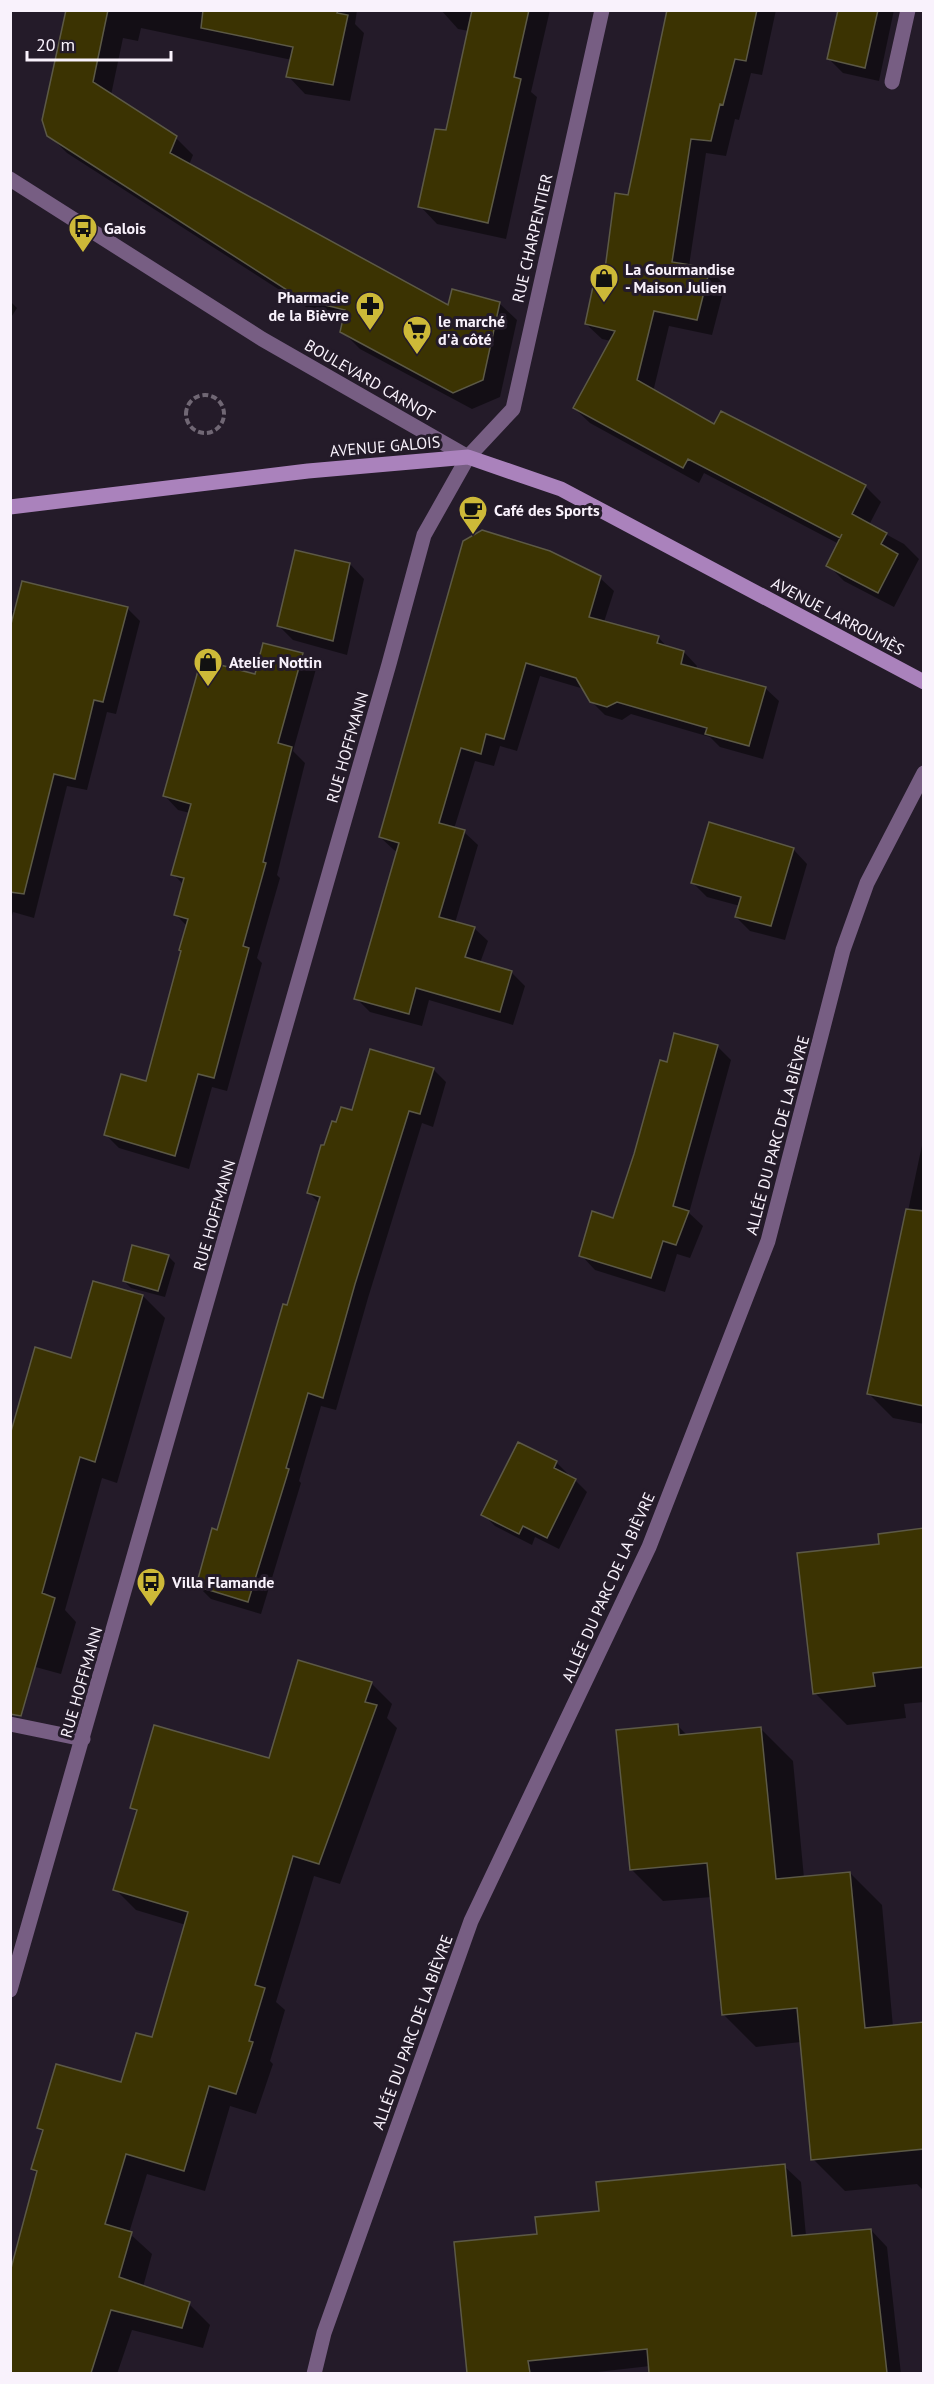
<svg xmlns="http://www.w3.org/2000/svg" width="934" height="2384" font-family="'PT Sans',sans-serif">
<style>
.shadow{fill:#0007}
.building{fill:#3b3302;stroke:#5c5946;stroke-width:1.5}
.lines{fill:none;stroke-linecap:round;stroke-linejoin:round}
.path{stroke:#706774;stroke-width:4;stroke-dasharray:6 3;stroke-linecap:butt}
.service{stroke:#775e83;stroke-width:15}
.minor{stroke:#775e83;stroke-width:15}
.secondary{stroke:#aa82bc;stroke-width:15}
.labels{text-anchor:middle;dominant-baseline:central;stroke-width:6;stroke-linejoin:round;paint-order:stroke}
.poi-label{font-size:16px;font-weight:bold;fill:#f9f2fc;stroke:#241b29;text-anchor:start}
.street-label{font-size:16px;fill:#f9f2fc;stroke:#241b29}
</style>
<rect width="100%" height="100%" fill="#241b29"/>
<path class="shadow" d="M67 10H357L355 24 364 33 350 101 305 94 288 76 292 60 141 28 138 41 123 38 111 95 176 138 193 155 189 165 449 307 499 303 517 320 500 397 472 409 360 349 342 331 344 322 320 316 67 153 49 135Z
M441 10H550L531 92 537 97 506 239 437 224 420 206 447 132 469 31 458 29Z
M670 10H776L762 75 751 73 739 120 735 119 726 156 706 153 689 266 709 269 725 285 712 335 669 326 653 392 715 426 865 486 881 502 869 525 904 544 919 559 894 607 844 581 828 565 839 544 704 473 699 483 590 423 574 408 611 341 602 339 586 324 607 271 629 197Z
M839 10H894L879 81 843 73 829 59Z
M10 301 17 308 10 319Z
M464 542 600 578 614 591 604 622 658 637 668 648 684 652 697 666 696 669 765 688 779 701 763 759 720 747 710 737 631 714 622 720 605 715 591 701 584 689 540 676 517 751 500 746 494 766 475 761 454 829 464 832 478 845 455 923 474 928 488 941 480 963 511 972 525 986 513 1025 429 1000 422 1026 370 1012 356 998 398 852 394 850 380 837Z
M350 564 364 579 347 655 293 640 279 626Z
M127 608 140 621 116 714 107 712 87 790 67 786 34 918 13 912 10 922V611Z
M302 655 316 669 293 751 305 763 277 875 280 878 257 958 262 963 227 1091 212 1087 189 1169 119 1148 105 1134 147 1083 183 952 187 926 176 915 184 885 173 874 190 813 178 810 164 795Z
M793 849 807 864 785 940 750 931 736 917 740 906 707 897 693 883Z
M717 1046 731 1060 689 1213 703 1226 690 1258 677 1254 665 1292 595 1270 581 1255 615 1220Z
M433 1069 446 1082 433 1127 422 1123 368 1298 336 1410 321 1406 299 1481 301 1483 261 1614 211 1599 198 1586 218 1531 319 1203 309 1193 325 1147 337 1124 353 1112Z
M924 1136V1424L893 1418 869 1394Z
M168 1256 175 1263 165 1297 131 1288 124 1281Z
M143 1296 165 1318 117 1483 102 1478 65 1610 76 1622 61 1674 10 1660 72 1359Z
M518 1444 556 1462 568 1474 567 1476 575 1480 587 1492 559 1549 535 1537 532 1545 495 1526 483 1514Z
M924 1530V1702L904 1704 906 1718 847 1725 815 1693 881 1545Z
M371 1683 392 1704 387 1718 397 1728 340 1884 314 1876 276 2002 285 2010 270 2061 273 2064 256 2114 230 2106 205 2191 147 2174 129 2233 152 2254 143 2287 189 2304 210 2325 203 2348 132 2330 117 2374H10V2264L13 2265 38 2175 32 2169 43 2133 38 2128 122 2084 153 2039 186 1925 136 1910 115 1889 137 1813 132 1808 270 1760Z
M677 1725 688 1736 761 1729 793 1761 804 1878 850 1873 882 1905 893 2027 924 2024V2191L917 2184 845 2191 813 2159 801 2042 756 2047 724 2015 712 1897 663 1901 631 1869Z
M784 2166 801 2182 806 2236 871 2230 887 2247 901 2374H651L650 2366 580 2374H468L456 2243 539 2236 600 2212Z"/>
<path class="building" d="M66 10H108L93 82 177 136 170 153 448 305 452 289 500 302 483 380 453 393 340 332 345 310 301 299 47 136 42 120Z
M203 10H338L337 13 348 15 333 85 286 77 293 47 201 28Z
M472 10H529L514 77 521 79 488 223 418 207 435 129 446 130Z
M667 10H757L746 61 735 59 723 105 720 104 711 141 691 139 672 262 710 268 697 320 654 311 637 380 714 424 721 411 866 485 852 514 887 533 881 544 898 554 878 593 826 566 842 534 840 538 688 459 683 468 573 408 615 331 585 324 595 277 600 278 602 268 605 269 615 193 628 195Z
M838 10H878L865 68 827 59Z
M482 530 550 551 601 576 589 617 659 636 657 643 684 651 681 664 766 687 749 746 705 734 707 728 617 702 607 707 590 702 576 678 526 663 504 739 486 734 481 754 461 748 439 823 465 830 439 917 475 927 465 957 512 971 500 1012 416 988 409 1014 354 999 399 843 379 837 463 541Z
M295 550 350 563 333 641 277 626Z
M22 581 128 607 103 702 94 700 75 779 54 774 24 894 10 892V628Z
M263 643 303 653 278 743 292 747 263 862 266 863 243 946 249 948 214 1078 198 1074 175 1156 104 1135 121 1074 146 1081 181 951 179 950 188 919 174 915 184 878 171 875 191 804 163 796 201 660 255 674Z
M709 822 794 848 771 926 735 917 741 897 691 883Z
M674 1033 718 1045 673 1206 689 1211 676 1245 663 1241 651 1278 579 1256 592 1211 613 1218 634 1154 660 1060 667 1062Z
M370 1049 434 1068 420 1114 409 1111 355 1284 323 1398 308 1393 286 1468 289 1469 248 1602 196 1586 212 1528 217 1530 283 1304 287 1305 320 1197 307 1193 321 1145H324L332 1121 336 1122 341 1107 352 1110Z
M906 1209 924 1211V1406L867 1394Z
M132 1245 169 1255 158 1291 123 1281Z
M93 1281 143 1295 95 1462 80 1457 42 1593 55 1598 21 1716 10 1714V1435L35 1347 71 1358Z
M518 1442 557 1461 554 1468 576 1479 547 1538 523 1526 519 1534 481 1515Z
M924 1528V1667L873 1673 875 1686 813 1694 797 1553 879 1544 878 1534Z
M298 1660 372 1682 365 1702 377 1705 319 1864 293 1856 255 1985 265 1988 249 2041 253 2042 236 2094 209 2086 184 2171 126 2154 105 2224 132 2232 119 2277 190 2302 182 2328 111 2310 91 2373H10V2272L37 2171 31 2169 43 2130 37 2128 56 2064 121 2082 136 2033 152 2037 188 1912 113 1890 137 1810 130 1808 154 1725 269 1758Z
M678 1724 679 1735 761 1727 776 1879 850 1872 865 2028 924 2022V2149L811 2160 797 2008 722 2015 707 1863 630 1870 616 1730Z
M785 2164 792 2236 871 2229 887 2373H649L647 2349 528 2361 530 2373H467L454 2242 537 2234 535 2217 599 2211 596 2182Z"/>
<g class="lines">
<path class="path" d="M186 414a19 19 0 1 1 38 0a19 19 0 1 1-38 0Z"/>
<path class="service" d="M892 82 908 10"/>
<path class="minor" d="M10 179 262 339 468 457
M10 1724 83 1739
M10 1990 389 664 424 535 468 457 513 409 602 10
M314 2374 324 2333 471 1921 649 1547 768 1241 843 950 867 883 924 773"/>
<path class="secondary" d="M10 507 308 471 468 457 561 489 924 682"/>
</g>
<defs>
<g id="bus-pin" transform="scale(1.5)"><path d="M0 17L-7.5 6A9.5 9.5 0 1 1 7.5 6Z" fill="#cdb938" stroke="#241b29"/><path d="M-5-6H5V4H4V6H2V4H-2V6H-4V4H-5ZM-3.5-4V0h7V-4ZM-3.5 1.2v1.5H-2V1.2ZM2 1.2v1.5H3.5V1.2Z" fill="#111"/></g>
<g id="shop-pin" transform="scale(1.5)"><path d="M0 17L-7.5 6A9.5 9.5 0 1 1 7.5 6Z" fill="#cdb938" stroke="#241b29"/><path d="M-5-2.5h2.3a2.7 3.5 0 0 1 5.4 0H5L5.5 6h-11ZM-1.5-2.5h3a1.5 2.3 0 0 0-3 0Z" fill="#111"/></g>
<g id="pharmacy-pin" transform="scale(1.5)"><path d="M0 17L-7.5 6A9.5 9.5 0 1 1 7.5 6Z" fill="#cdb938" stroke="#241b29"/><path d="M-2-6h4v4h4v4h-4v4h-4v-4h-4v-4h4Z" fill="#111"/></g>
<g id="supermarket-pin" transform="scale(1.5)"><path d="M0 17L-7.5 6A9.5 9.5 0 1 1 7.5 6Z" fill="#cdb938" stroke="#241b29"/><path d="M-6-5.5h2.5l.6 2H6L4.5 2H-2.5L-4.4-4H-6ZM-1.5 3.2a1.3 1.3 0 1 0 .1 0ZM3 3.2a1.3 1.3 0 1 0 .1 0Z" fill="#111"/></g>
<g id="cafe-pin" transform="scale(1.5)"><path d="M0 17L-7.5 6A9.5 9.5 0 1 1 7.5 6Z" fill="#cdb938" stroke="#241b29"/><path d="M-5.5-4.5H6V0H3Q3 3.5 0 3.5H-2.5Q-5.5 3.5-5.5 0ZM3-3.2v2h1.7v-2ZM-6 4.5H4V6H-6Z" fill="#111"/></g>
</defs>
<g fill-rule="evenodd">
<use href="#bus-pin" x="83" y="228"/>
<use href="#shop-pin" x="604" y="278"/>
<use href="#pharmacy-pin" x="370" y="306"/>
<use href="#supermarket-pin" x="417" y="330"/>
<use href="#cafe-pin" x="473" y="510"/>
<use href="#shop-pin" x="208" y="662"/>
<use href="#bus-pin" x="151" y="1582"/>
</g>
<g class="labels">
<g class="poi-label">
<text x="104" y="228">Galois</text>
<text x="625" y="269">La Gourmandise<tspan x="625" dy="18">- Maison Julien</tspan></text>
<text x="349" y="297" text-anchor="end">Pharmacie<tspan x="349" dy="18">de la Bièvre</tspan></text>
<text x="438" y="321">le marché<tspan x="438" dy="18">d'à côté</tspan></text>
<text x="494" y="510">Café des Sports</text>
<text x="229" y="662">Atelier Nottin</text>
<text x="172" y="1582">Villa Flamande</text>
</g>
<g class="street-label">
<text transform="translate(532 238) rotate(-77)">RUE CHARPENTIER</text>
<text transform="translate(370 380) rotate(30)">BOULEVARD CARNOT</text>
<text transform="translate(385 446) rotate(-5)">AVENUE GALOIS</text>
<text transform="translate(838 616) rotate(28)">AVENUE LARROUMÈS</text>
<text transform="translate(347 747) rotate(-74)">RUE HOFFMANN</text>
<text transform="translate(777 1135) rotate(-75)">ALLÉE DU PARC DE LA BIÈVRE</text>
<text transform="translate(214 1215) rotate(-74)">RUE HOFFMANN</text>
<text transform="translate(608 1587) rotate(-66)">ALLÉE DU PARC DE LA BIÈVRE</text>
<text transform="translate(81 1682) rotate(-74)">RUE HOFFMANN</text>
<text transform="translate(412 2032) rotate(-70)">ALLÉE DU PARC DE LA BIÈVRE</text>
</g>
</g>
<rect width="934" height="2384" fill="none" stroke="#f9f2fc" stroke-width="24"/>
<path d="M27 51v9h144v-9" fill="none" stroke="#f9f2fc" stroke-width="3"/>
<text x="36" y="51" font-size="18" fill="#f9f2fc" stroke="#241b29" stroke-width="4.5" paint-order="stroke">20 m</text>
</svg>
